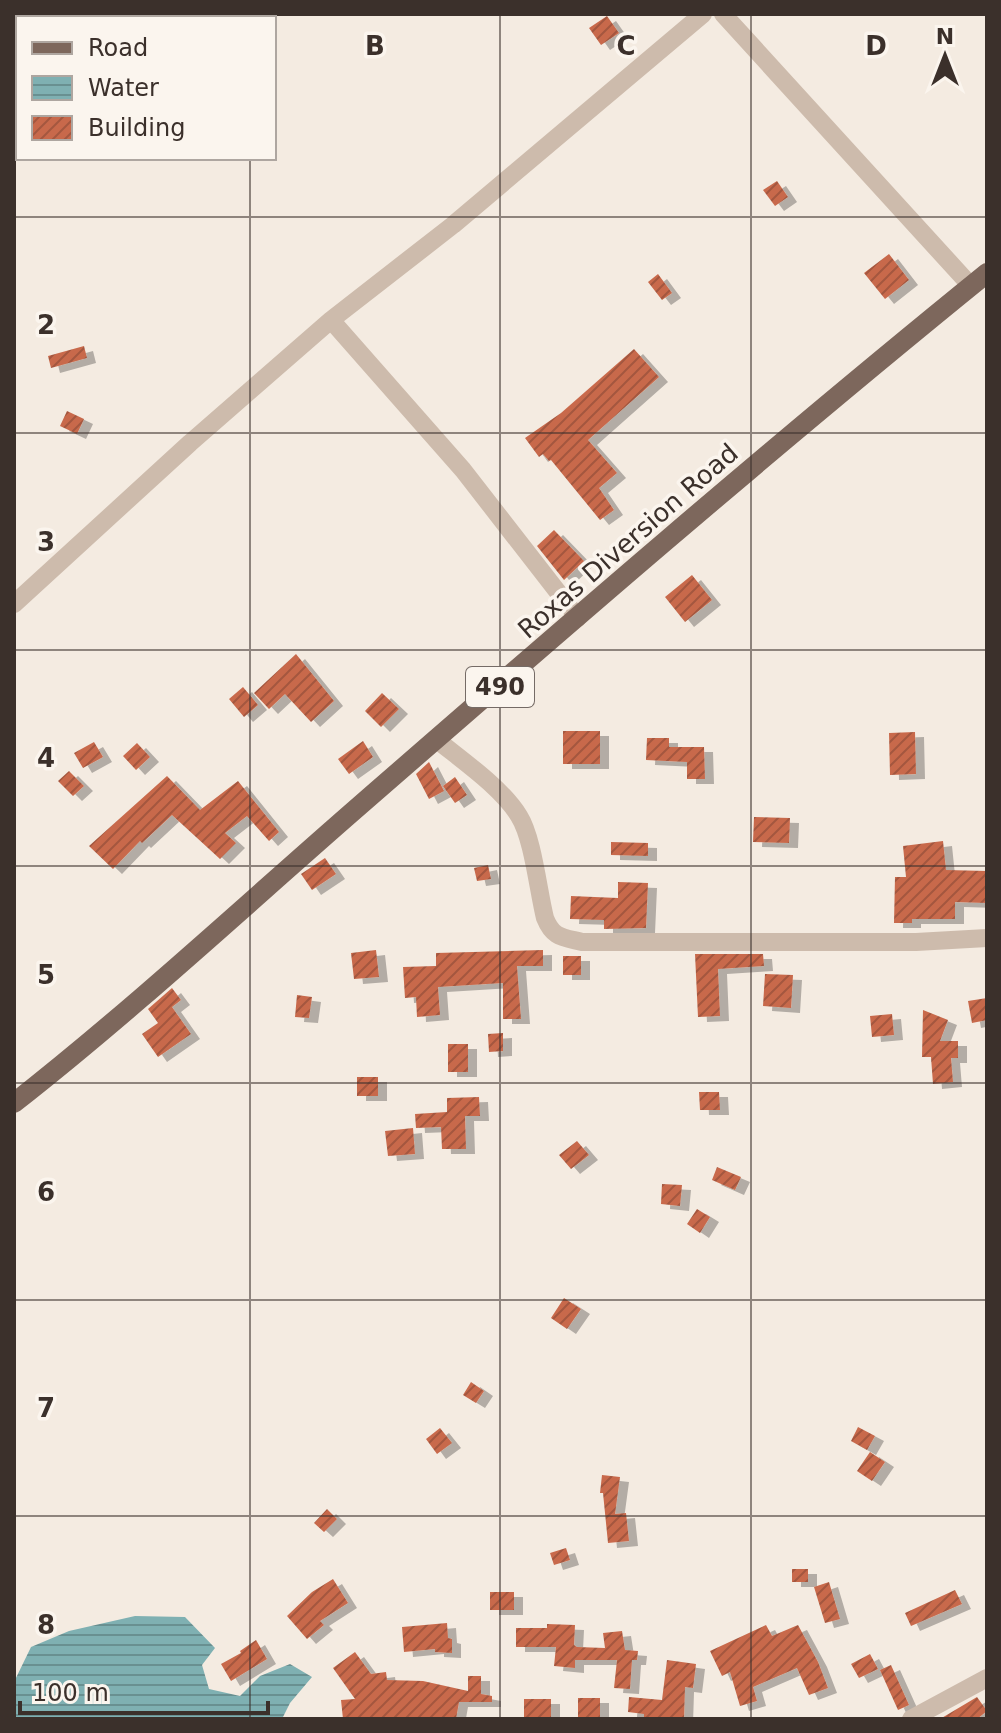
<svg xmlns="http://www.w3.org/2000/svg" width="1001" height="1733" font-family="'DejaVu Sans',sans-serif">
<style>
.water{fill:url(#water-rules)}
.building{fill:url(#building-hatch);filter:url(#shadow)}
.lines{fill:none;stroke-linecap:round;stroke-linejoin:round}
.minor{stroke:#cdbbac;stroke-width:18}
.major{stroke:#7d675c;stroke-width:20}
.grid{fill:none;stroke:#3b302b;stroke-width:2;stroke-opacity:0.55}
.labels{text-anchor:middle;dominant-baseline:central;stroke-width:7;stroke-linejoin:round;paint-order:stroke}
.shield{fill:#fbf5ee;stroke:#756b66;stroke-width:2}
.shield-label{font-size:24px;font-weight:bold;fill:#3b302b}
.street-label{font-size:26px;fill:#3b302b;stroke:#fbf5ee}
.grid-label{font-size:26px;text-anchor:middle;font-weight:bold;fill:#3b302b;stroke:#fbf5ee;stroke-width:7;stroke-linejoin:round;paint-order:stroke}
</style>
<defs>
<pattern id="water-rules" width="6" height="5" patternUnits="userSpaceOnUse" patternTransform="scale(2)"><rect width="6" height="5" fill="#7fb0b2"/><path d="M0 2.5h6" fill="none" stroke="#699091"/></pattern>
<pattern id="building-hatch" width="6" height="6" patternUnits="userSpaceOnUse" patternTransform="scale(2)"><rect width="6" height="6" fill="#c8694b"/><path d="M-1 1l2-2M0 6l6-6M5 7l2-2" fill="none" stroke="#a4573f"/></pattern>
<filter id="shadow"><feDropShadow dx="9" dy="5" stdDeviation="0" flood-color="#0004"/></filter>
</defs>
<rect width="100%" height="100%" fill="#f4ebe1"/>
<path class="water" d="M135 1616 185 1617 215 1648 202 1665 209 1689 240 1696 260 1676 290 1664 312 1677 290 1703 282 1719H14V1682L31 1647 69 1631Z"/>
<path class="building" d="M607 16 619 33 601 45 589 28Z
M777 181 788 197 775 206 763 190Z
M889 254 909 280 885 299 864 273Z
M658 274 672 293 662 300 648 282Z
M84 346 87 358 51 368 48 356Z
M634 349 659 377 588 440 617 473 599 488 614 510 600 520 551 460 549 461 543 454 539 457 525 438 561 413Z
M67 411 84 419 77 434 60 426Z
M554 530 584 561 564 580 537 546Z
M692 575 712 600 685 622 665 597Z
M296 654 334 701 311 722 285 694 269 709 254 693Z
M243 687 258 705 244 717 229 699Z
M382 693 399 709 381 727 365 711Z
M563 731H600V764H563Z
M915 732 916 774 890 775 889 733Z
M647 738H669V747H704L705 779H687V762L646 760Z
M363 741 373 757 349 774 338 759Z
M94 742 103 757 83 768 74 753Z
M137 743 150 757 136 770 123 756Z
M429 762 444 791 429 799 416 774Z
M69 771 84 786 73 796 58 781Z
M167 776 200 810 238 781 279 832 269 841 247 816 225 833 236 843 220 859 172 815 142 843 140 841 113 869 89 846Z
M455 777 467 795 455 803 443 786Z
M754 817 790 818 789 843 753 842Z
M943 841 946 870 987 871V903L955 902V919H912V923H894L895 877H906L903 846Z
M611 842 648 843V856L611 855Z
M325 858 336 874 312 890 301 874Z
M488 865 491 879 477 881 474 868Z
M618 882 648 883 646 928 604 929V920L570 919 571 896 618 898Z
M376 950 379 977 354 979 351 953Z
M543 950V966H517L521 1019H503V983L438 987 440 1015 417 1017 416 997 405 998 403 967 436 966V953Z
M695 954H763L764 966 718 969 720 1016 698 1017Z
M563 956H581V975H563Z
M765 974 793 975 791 1008 763 1006Z
M172 988 181 1000 172 1007 191 1034 158 1057 142 1034 158 1023 148 1009Z
M297 995 312 997 309 1018 295 1017Z
M987 998V1020L972 1023 968 1001Z
M923 1010 948 1020 940 1041H958V1058H951L953 1082 933 1084 931 1057H922Z
M892 1014 894 1035 872 1037 870 1016Z
M503 1033V1051L489 1052 488 1034Z
M448 1044H468V1072H448Z
M357 1077H378V1096H357Z
M699 1092H719L720 1110H700Z
M479 1097 480 1116H465L466 1149H442L441 1127 416 1128 415 1114 447 1112V1098Z
M413 1128 415 1154 388 1156 385 1131Z
M577 1141 589 1155 571 1169 559 1155Z
M717 1167 741 1177 735 1190 712 1180Z
M662 1184 682 1185 680 1206 661 1204Z
M697 1209 710 1217 700 1233 687 1224Z
M564 1298 581 1309 567 1329 551 1318Z
M471 1382 484 1391 476 1403 463 1395Z
M858 1427 875 1436 867 1450 851 1441Z
M440 1428 452 1443 437 1454 426 1439Z
M870 1452 885 1462 872 1481 857 1471Z
M602 1475 620 1477 615 1514 626 1513 629 1541 608 1543 603 1493H600Z
M327 1509 337 1519 324 1532 314 1523Z
M566 1548 570 1560 554 1565 550 1553Z
M792 1569H808V1582H792Z
M333 1579 348 1603 320 1621 324 1625 307 1639 287 1616 312 1592Z
M829 1582 840 1619 825 1623 814 1587Z
M955 1590 962 1604 911 1626 905 1613Z
M490 1592H514V1610H490Z
M447 1623 448 1638 452 1639V1653L435 1652V1649L404 1652 402 1627Z
M547 1624 575 1625 574 1645 577 1647 605 1648 603 1633 622 1631 625 1650 638 1651 637 1660H632L630 1689 614 1688 617 1660H575V1668L554 1666 556 1647H516V1628H547Z
M766 1625 772 1636 798 1625 818 1662 828 1688 809 1695 797 1668 753 1687 757 1701 740 1706 730 1672 722 1676 710 1651Z
M256 1640 267 1659 231 1681 221 1664 241 1653 240 1651Z
M355 1652 371 1674 386 1672 387 1680 423 1681 468 1691V1676H481V1694L492 1696V1702H459L456 1719H343L341 1700 355 1699 333 1668Z
M870 1654 878 1669 859 1678 851 1664Z
M667 1660 696 1664 693 1688 685 1687 684 1719H644V1714L628 1712 629 1697 662 1700Z
M891 1665 909 1705 898 1710 880 1670Z
M977 1697 987 1711 977 1719H940Z
M578 1698H600V1718H578Z
M524 1699H551V1717H524Z"/>
<g class="lines">
<path class="minor" d="M723 14 971 286
M331 320 463 470 578 618
M14 604 190 443 331 320 453 225 703 14
M437 740C463 761 502 788 519 816 533 838 538 890 545 918 553 938 562 937 582 942H916L987 938
M911 1719 987 1678"/>
<path class="major" d="M14 1103C130 1012 239 911 350 814 560 631 771 448 987 273"/>
</g>
<path class="grid" d="M250 14V18M500 14V1719M751 14V1719M250 158V1719M14 217H987M14 433H987M14 650H987M14 866H987M14 1083H987M14 1300H987M14 1516H987"/>
<g class="labels">
<rect class="shield" x="466" y="667" width="68" height="40" rx="6"/>
<g class="shield-label">
<text x="500" y="687">490</text>
</g>
<g class="street-label">
<text transform="translate(628 541) rotate(-41)">Roxas Diversion Road</text>
</g>
</g>
<g class="grid-label">
<text x="375" y="55">B</text>
<text x="626" y="55">C</text>
<text x="876" y="55">D</text>
<text x="46" y="334">2</text>
<text x="46" y="551">3</text>
<text x="46" y="767">4</text>
<text x="46" y="984">5</text>
<text x="46" y="1201">6</text>
<text x="46" y="1417">7</text>
<text x="46" y="1634">8</text>
</g>
<rect width="1001" height="1733" fill="none" stroke="#3b302b" stroke-width="32"/>
<rect x="16" y="16" width="260" height="144" fill="#fbf5ee" stroke="#aea6a0" stroke-width="2"/>
<rect x="32" y="42" width="40" height="12" fill="#7d675c" stroke="#aea6a0" stroke-width="2"/>
<text x="88" y="56" font-size="24" fill="#3b302b">Road</text>
<rect x="32" y="76" width="40" height="24" fill="url(#water-rules)" stroke="#aea6a0" stroke-width="2"/>
<text x="88" y="96" font-size="24" fill="#3b302b">Water</text>
<rect x="32" y="116" width="40" height="24" fill="url(#building-hatch)" stroke="#aea6a0" stroke-width="2"/>
<text x="88" y="136" font-size="24" fill="#3b302b">Building</text>
<g transform="translate(945 56)" stroke="#fbf5ee" stroke-width="6" paint-order="stroke">
<path d="M0-6L14 30L0 20L-14 30Z" fill="#3b302b"/>
<text y="-12" font-size="22" font-weight="bold" text-anchor="middle" fill="#3b302b">N</text>
</g>
<path d="M20 1701v12h248v-12" fill="none" stroke="#3b302b" stroke-width="4"/>
<text x="32" y="1701" font-size="24" fill="#3b302b" stroke="#fbf5ee" stroke-width="6" paint-order="stroke">100 m</text>
</svg>
